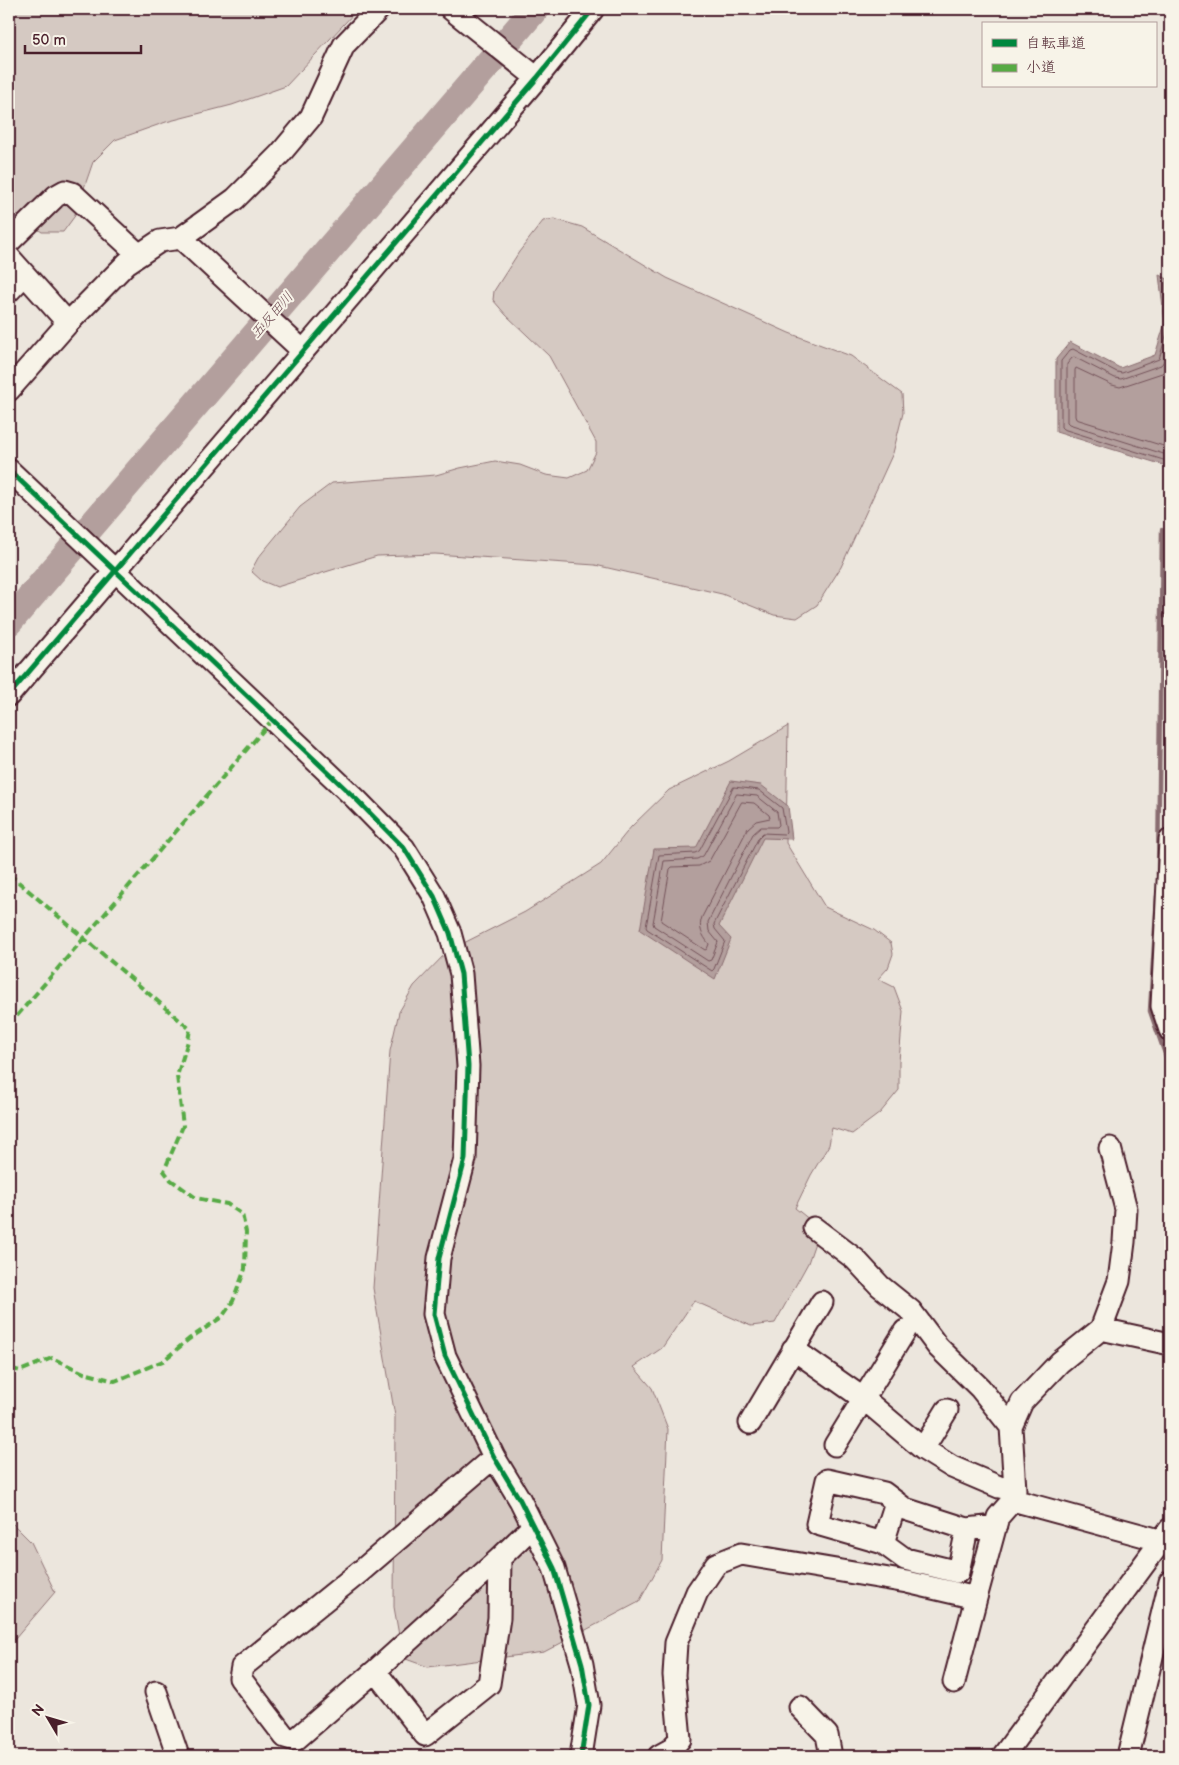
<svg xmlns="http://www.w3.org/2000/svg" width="1179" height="1765" font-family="'Balsamiq Sans','Klee One',sans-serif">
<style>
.green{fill:#d5c9c2;stroke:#907476}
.water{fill:#b39f9d;stroke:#896c6f}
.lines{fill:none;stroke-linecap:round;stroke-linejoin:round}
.shore{stroke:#745259;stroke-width:1}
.stream{stroke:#896c6f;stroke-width:4.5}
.river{stroke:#b39f9d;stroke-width:28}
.minor-casing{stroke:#4a1f2b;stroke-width:25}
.minor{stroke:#f7f3e8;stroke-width:21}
.quiet{stroke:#57aa44;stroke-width:4;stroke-dasharray:8 4;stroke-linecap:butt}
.cycleway-casing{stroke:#f7f3e8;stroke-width:8}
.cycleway{stroke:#00873e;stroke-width:5}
.labels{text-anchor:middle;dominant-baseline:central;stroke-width:4;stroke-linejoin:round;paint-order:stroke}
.water-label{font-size:14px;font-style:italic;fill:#6f4c53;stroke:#f7f3e8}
</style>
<rect width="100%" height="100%" fill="#ece6dd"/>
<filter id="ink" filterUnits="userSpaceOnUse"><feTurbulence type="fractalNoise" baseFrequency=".02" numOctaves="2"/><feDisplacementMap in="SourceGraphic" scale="10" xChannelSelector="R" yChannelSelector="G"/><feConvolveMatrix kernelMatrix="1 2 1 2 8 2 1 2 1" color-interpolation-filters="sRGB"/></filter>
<g filter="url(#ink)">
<path class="green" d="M9 9H358L286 86 232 105 166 122 115 140 93 162 74 217 63 232H42L9 209Z
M554 219 582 227 667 278 789 333 851 356 902 394 903 413 893 453 841 567 817 605 797 618 774 615 722 594 595 565 435 554 377 556 277 587 262 581 251 571 258 558 300 507 332 483 436 475 460 468 495 461 520 465 546 475 569 478 587 470 596 452V442L549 356 506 315 493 300 494 291 519 252 543 221Z
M788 726 786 843 825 907 874 930 891 943 893 954 888 968 878 979 894 987 903 1011 899 1062V1090L880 1113 852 1134 832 1128 829 1145 811 1175 795 1208 820 1228 808 1263 775 1323 751 1326 694 1301 662 1348 634 1367 652 1388 668 1429 662 1560 639 1602 544 1652 428 1667 403 1658 394 1607 395 1416 373 1288 390 1051 399 1012 414 986 448 951 525 912 601 864 631 827 669 790 729 761Z
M9 1520 31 1542 55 1592 9 1646Z"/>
<path class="water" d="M1159 275 1170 280V467L1056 432V359L1070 342 1120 368 1155 355 1165 323Z
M731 781 761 785 788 806 792 839 763 838 719 926 731 939 715 979 640 930 654 849 696 848Z"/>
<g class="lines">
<path class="shore" d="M1170 323 1159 359 1122 373 1117 372 1073 349 1070 350 1061 361V427L1063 429 1170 462
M1170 345 1165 360 1161 365 1121 379 1115 378 1074 357 1072 358 1067 364V422L1069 424 1170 456
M1170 366 1162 373 1120 387 1112 385 1076 368 1075 370V416L1076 419 1170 448
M734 787 759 790 782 808 786 832 784 834 763 833 759 837 714 924 715 929 725 941 714 969 712 971 647 929 646 927 659 855 695 853 699 851Z
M737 794 757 796 777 812 779 825 777 827H761L753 834 708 922 709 931 718 942 711 960 708 961 654 926 653 923 664 861 697 859 703 856Z
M742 802 754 803 769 815 770 818 756 821 748 828 702 917C698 928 702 935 709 944L707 949 705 950 661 921 670 869 672 867 699 866 709 861Z"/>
<path class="stream" d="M1161 616H1170
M1158 874 1162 530
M1157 896 1150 1011 1170 1068"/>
<path class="river" d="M9 622 535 9"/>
<g class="minor-casing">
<path id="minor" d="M451 9 537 78
M181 238 235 199 280 154 311 117 344 45 379 9
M9 242 56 196 65 191 72 193 139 255
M9 257 68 323
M9 291 24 275
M9 390 68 323 127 263 160 241 181 238 302 350
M9 470 356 799 404 848 434 896 450 933 461 974 468 1066 465 1159 439 1258 434 1314 445 1356 494 1457 520 1500 554 1568 582 1664 589 1705 581 1756
M9 695 537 78 593 9
M1170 840 1162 1006 1170 1030
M814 1228 855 1259 880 1286 911 1311 938 1347 980 1388 1011 1427
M1101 1329 1119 1281 1124 1242 1126 1209 1110 1148
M793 1349 864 1399 923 1449 952 1467 999 1487 1015 1490
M750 1423 822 1302
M835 1445 905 1331
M923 1449 947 1410
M494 1457 361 1571 242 1667 240 1678 285 1737 295 1740 375 1671 425 1735 489 1684 499 1618 500 1558 532 1527
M1013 1500 1170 1543
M967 1529 958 1572 905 1559 883 1543 817 1524 827 1480 884 1493 905 1509 967 1529 996 1526
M883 1543 896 1502
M375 1671 500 1558
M954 1682 976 1598
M156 1692 178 1756
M800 1707 827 1735 831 1756
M659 1756 670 1750 680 1739 674 1675 676 1643 697 1592 716 1564 741 1554 907 1582 976 1598 998 1517 1013 1500 1015 1490 1011 1427 1022 1402 1060 1362 1101 1329 1170 1344
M1003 1756 1170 1529
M1128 1756 1170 1582"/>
</g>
<use href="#minor" class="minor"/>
<path class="quiet" d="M1170 839V818
M9 874 190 1029 188 1041 177 1076 183 1126 164 1171 171 1180 196 1198 227 1204 242 1214 246 1232 245 1269 233 1301 222 1317 189 1339 163 1361 115 1381 84 1373 52 1358 20 1371 9 1368
M9 1025 273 719"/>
<g class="cycleway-casing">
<path id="cycleway" d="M9 470 356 799 404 848 434 896 450 933 461 974 468 1066 465 1159 439 1258 434 1314 445 1356 494 1457 520 1500 554 1568 582 1664 589 1705 581 1756
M9 695 537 78 593 9"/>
</g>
<use href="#cycleway" class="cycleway"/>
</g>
</g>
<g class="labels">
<g class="water-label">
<text transform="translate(272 315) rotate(-49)">五反田川</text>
</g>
</g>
<rect width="1179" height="1765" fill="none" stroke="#f7f3e8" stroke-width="30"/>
<rect x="15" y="15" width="1149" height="1735" fill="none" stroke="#4a1f2b" stroke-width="2" filter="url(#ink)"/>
<rect x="982" y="22" width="175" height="65" fill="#f7f3e8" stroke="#b29e9c"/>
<rect x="992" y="39" width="25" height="8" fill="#00873e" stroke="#b29e9c"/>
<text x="1026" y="48" font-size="15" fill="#4a1f2b">自転車道</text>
<rect x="992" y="64" width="25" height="8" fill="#57aa44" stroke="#b29e9c"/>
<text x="1026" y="72" font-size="15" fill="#4a1f2b">小道</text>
<g transform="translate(48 1718) rotate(308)" stroke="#f7f3e8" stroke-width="4" paint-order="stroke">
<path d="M0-4L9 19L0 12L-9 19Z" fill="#4a1f2b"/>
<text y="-8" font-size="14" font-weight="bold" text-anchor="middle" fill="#4a1f2b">N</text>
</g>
<path d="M25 45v8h116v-8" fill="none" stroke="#4a1f2b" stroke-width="2.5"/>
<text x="32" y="45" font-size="15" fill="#4a1f2b" stroke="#f7f3e8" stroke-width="4" paint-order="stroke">50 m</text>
</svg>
